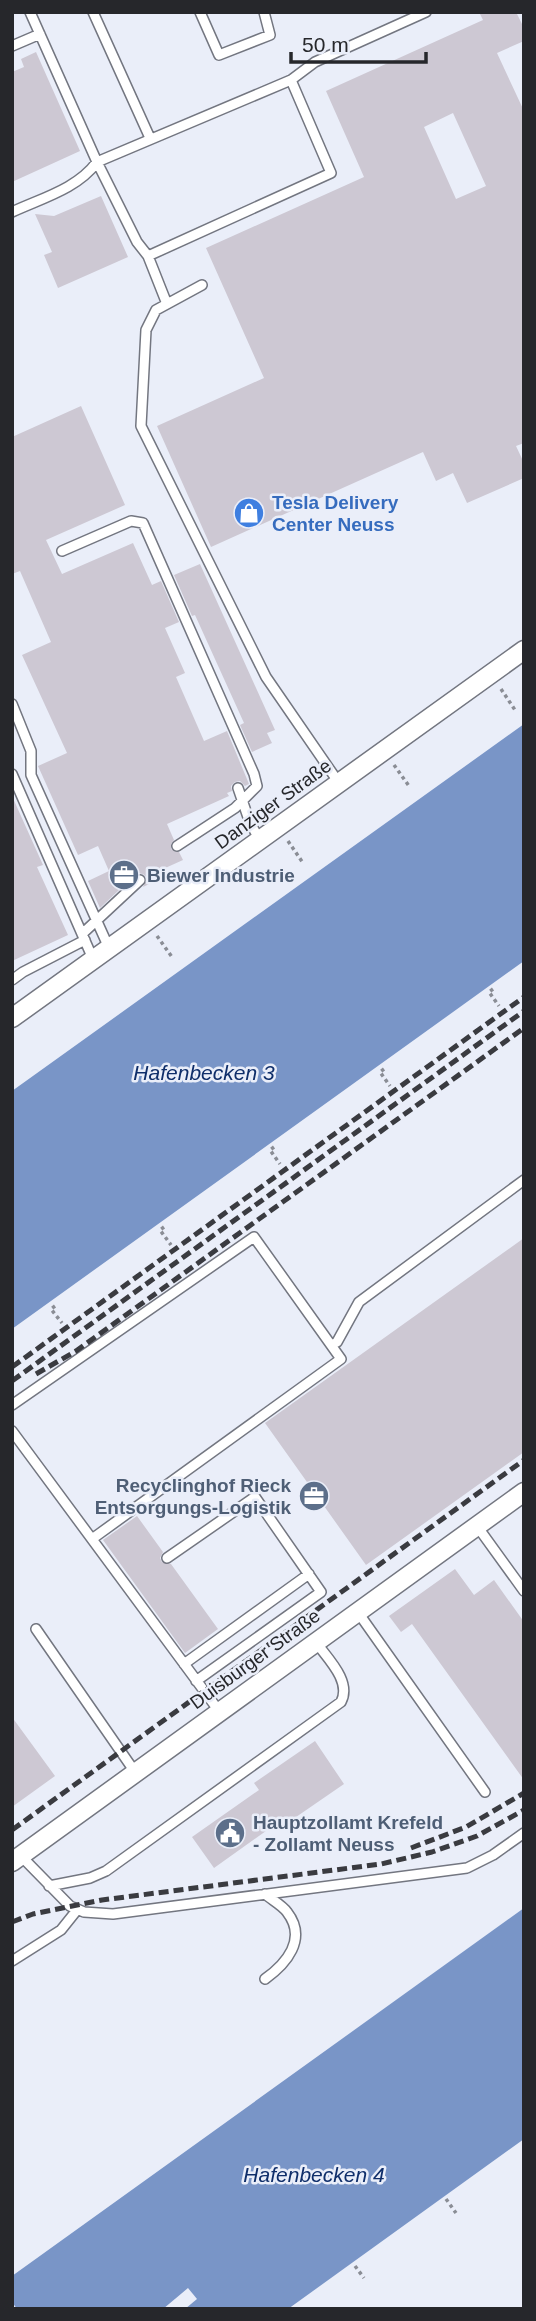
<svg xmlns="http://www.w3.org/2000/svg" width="536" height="2321" font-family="Helvetica,sans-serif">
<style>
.water{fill:#7995c7}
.pier{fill:#eaeef9}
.building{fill:#cdc8d3;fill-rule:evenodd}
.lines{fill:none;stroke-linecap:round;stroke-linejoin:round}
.service-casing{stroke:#737680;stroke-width:12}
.minor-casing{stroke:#737680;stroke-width:21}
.path{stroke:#8a8d95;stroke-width:3.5;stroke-dasharray:3.5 3.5;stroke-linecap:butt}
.service{stroke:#fff;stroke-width:9}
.minor{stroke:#fff;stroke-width:18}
.rail{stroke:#3a3b40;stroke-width:5;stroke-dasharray:10 5;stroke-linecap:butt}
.labels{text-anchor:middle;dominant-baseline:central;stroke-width:5;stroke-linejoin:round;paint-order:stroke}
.shop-label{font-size:19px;font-weight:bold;fill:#366cbe;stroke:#eaeef9;text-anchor:start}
.street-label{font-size:19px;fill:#26272b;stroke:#eaeef9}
.service-label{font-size:19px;font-weight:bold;fill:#4e5e75;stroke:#eaeef9;text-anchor:start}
.water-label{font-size:21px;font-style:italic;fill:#0f2e6a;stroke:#eaeef9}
</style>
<rect width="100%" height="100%" fill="#eaeef9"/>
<path class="water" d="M524 724V961L12 1329V1091Z
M524 1908V2139L288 2309H17L12 2302V2276Z"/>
<path class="pier" d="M188 2288 197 2299 185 2309H163Z"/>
<path class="building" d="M479 12H516L524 28V41L497 53 524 111V443L516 446 524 463V478L467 503 453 473 436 481 423 452 211 547 157 426 264 378 206 248 364 177 326 91 483 20ZM453 113 486 186 456 199 424 127Z
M36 52 80 151 12 182V72L24 67 21 59Z
M101 196 128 257 58 288 44 255 52 252 35 214 54 216Z
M81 406 125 505 46 540 62 574 133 543 152 585 161 581 179 622 165 628 185 673 176 677 204 741 227 731 249 784 245 786 240 781 235 782 231 786 232 791 227 793 229 796 167 824 174 840 171 844V849L179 852 183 860 163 869 166 876 143 887 147 878 143 874 137 873 100 908 88 881 109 871 98 846 78 855 38 766 67 753 22 655 51 642 20 571 12 574V437Z
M200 564 275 730 267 733 272 743 252 752 240 725 244 723 195 615 192 616 174 575Z
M12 796 43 865 37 867 68 935 12 961Z
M524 1238V1452L366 1565 265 1423Z
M137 1516 163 1552 160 1558 162 1562 171 1564 218 1629 185 1653 103 1540Z
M455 1569 474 1595 494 1580 524 1622V1780L412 1624 401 1632 389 1616Z
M12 1717 55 1776 12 1807Z
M315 1741 344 1784 283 1826 280 1821 214 1868 192 1837 259 1790 254 1783Z"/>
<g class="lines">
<g class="service-casing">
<path id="service" d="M93 12 150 138
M200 12 219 55 270 35 264 12
M12 46 40 34
M291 80 315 62 426 12
M12 212C42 198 77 189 97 162L291 80 331 173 148 256 137 242 97 162 30 12
M148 256 167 304
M202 285 156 310 146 330 141 426 266 677 339 783
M62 551 131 521 143 523 254 774 257 786 235 808 177 846
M12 704 31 751V775L109 948
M12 774 93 959
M238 788 250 823 260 840
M82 934 140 880
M12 980 23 972 85 940
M332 1345 337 1342 359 1302 524 1180
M12 1405 254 1237 341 1359 92 1539
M12 1431 219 1711
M477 1526 524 1591
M167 1558 255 1497 321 1592 196 1681
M357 1611 485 1792
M36 1629 135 1772
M184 1664 309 1574
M21 1856 70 1906 84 1912 113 1914 467 1868 493 1855 524 1833
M49 1886 90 1878 106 1871 341 1702C352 1681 327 1658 315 1641
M12 1961 61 1930 77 1910
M265 1979C286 1964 308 1939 287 1912 282 1905 272 1900 265 1894"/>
</g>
<g class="minor-casing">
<path id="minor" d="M12 1018 524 650
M12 1862 524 1492"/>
</g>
<path class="path" d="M501 689 515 710
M394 765 409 786
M288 841 303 863
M157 936 172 957
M493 989 489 992 499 1006
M384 1069 380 1072 390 1086
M274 1147 270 1150 280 1164
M164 1227 160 1230 171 1245
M55 1306 51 1309 62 1323
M446 2199 456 2213
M355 2266 364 2278"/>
<use href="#service" class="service"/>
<use href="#minor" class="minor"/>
<path class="rail" d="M12 1367 524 997
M36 1374 76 1351 524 1028
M12 1381 524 1011
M12 1830 524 1460
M411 1848 466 1827 524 1793
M12 1922 33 1914 102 1900 381 1864 432 1852 477 1836 524 1810"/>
</g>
<defs>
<g id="shop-disc" transform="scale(1.575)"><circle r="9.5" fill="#3f7fe0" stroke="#eaeef9"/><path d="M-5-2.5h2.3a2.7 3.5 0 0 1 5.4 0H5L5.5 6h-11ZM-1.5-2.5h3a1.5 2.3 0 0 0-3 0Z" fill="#fff"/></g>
<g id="office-disc" transform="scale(1.575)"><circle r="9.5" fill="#5c6f8a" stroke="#eaeef9"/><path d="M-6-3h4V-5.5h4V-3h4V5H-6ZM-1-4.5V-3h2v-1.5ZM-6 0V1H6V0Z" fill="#fff"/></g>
<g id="civic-disc" transform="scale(1.575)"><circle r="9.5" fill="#5c6f8a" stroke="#eaeef9"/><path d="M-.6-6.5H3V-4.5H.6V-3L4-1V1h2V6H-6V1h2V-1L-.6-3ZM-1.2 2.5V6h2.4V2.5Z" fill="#fff"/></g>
</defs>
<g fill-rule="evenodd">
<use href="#shop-disc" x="249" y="513"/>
<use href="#office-disc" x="124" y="875"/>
<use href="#office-disc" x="314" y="1496"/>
<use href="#civic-disc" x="230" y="1833"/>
</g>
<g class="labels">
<g class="shop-label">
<text x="272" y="502">Tesla Delivery<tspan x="272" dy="22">Center Neuss</tspan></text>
</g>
<g class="street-label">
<text transform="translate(273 804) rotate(-36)">Danziger Straße</text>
<text transform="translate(255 1659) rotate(-36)">Duisburger Straße</text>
</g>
<g class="service-label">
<text x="147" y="875">Biewer Industrie</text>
<text x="291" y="1485" text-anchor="end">Recyclinghof Rieck<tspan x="291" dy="22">Entsorgungs-Logistik</tspan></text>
<text x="253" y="1822">Hauptzollamt Krefeld<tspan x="253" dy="22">- Zollamt Neuss</tspan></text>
</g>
<g class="water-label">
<text x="204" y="1072">Hafenbecken 3</text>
<text x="314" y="2174">Hafenbecken 4</text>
</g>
</g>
<rect width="536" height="2321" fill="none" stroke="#26272b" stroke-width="28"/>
<path d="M291 52v10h135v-10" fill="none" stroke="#26272b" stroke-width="3.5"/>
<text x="302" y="52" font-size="21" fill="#26272b" stroke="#eaeef9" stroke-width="5" paint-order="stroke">50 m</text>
</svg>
